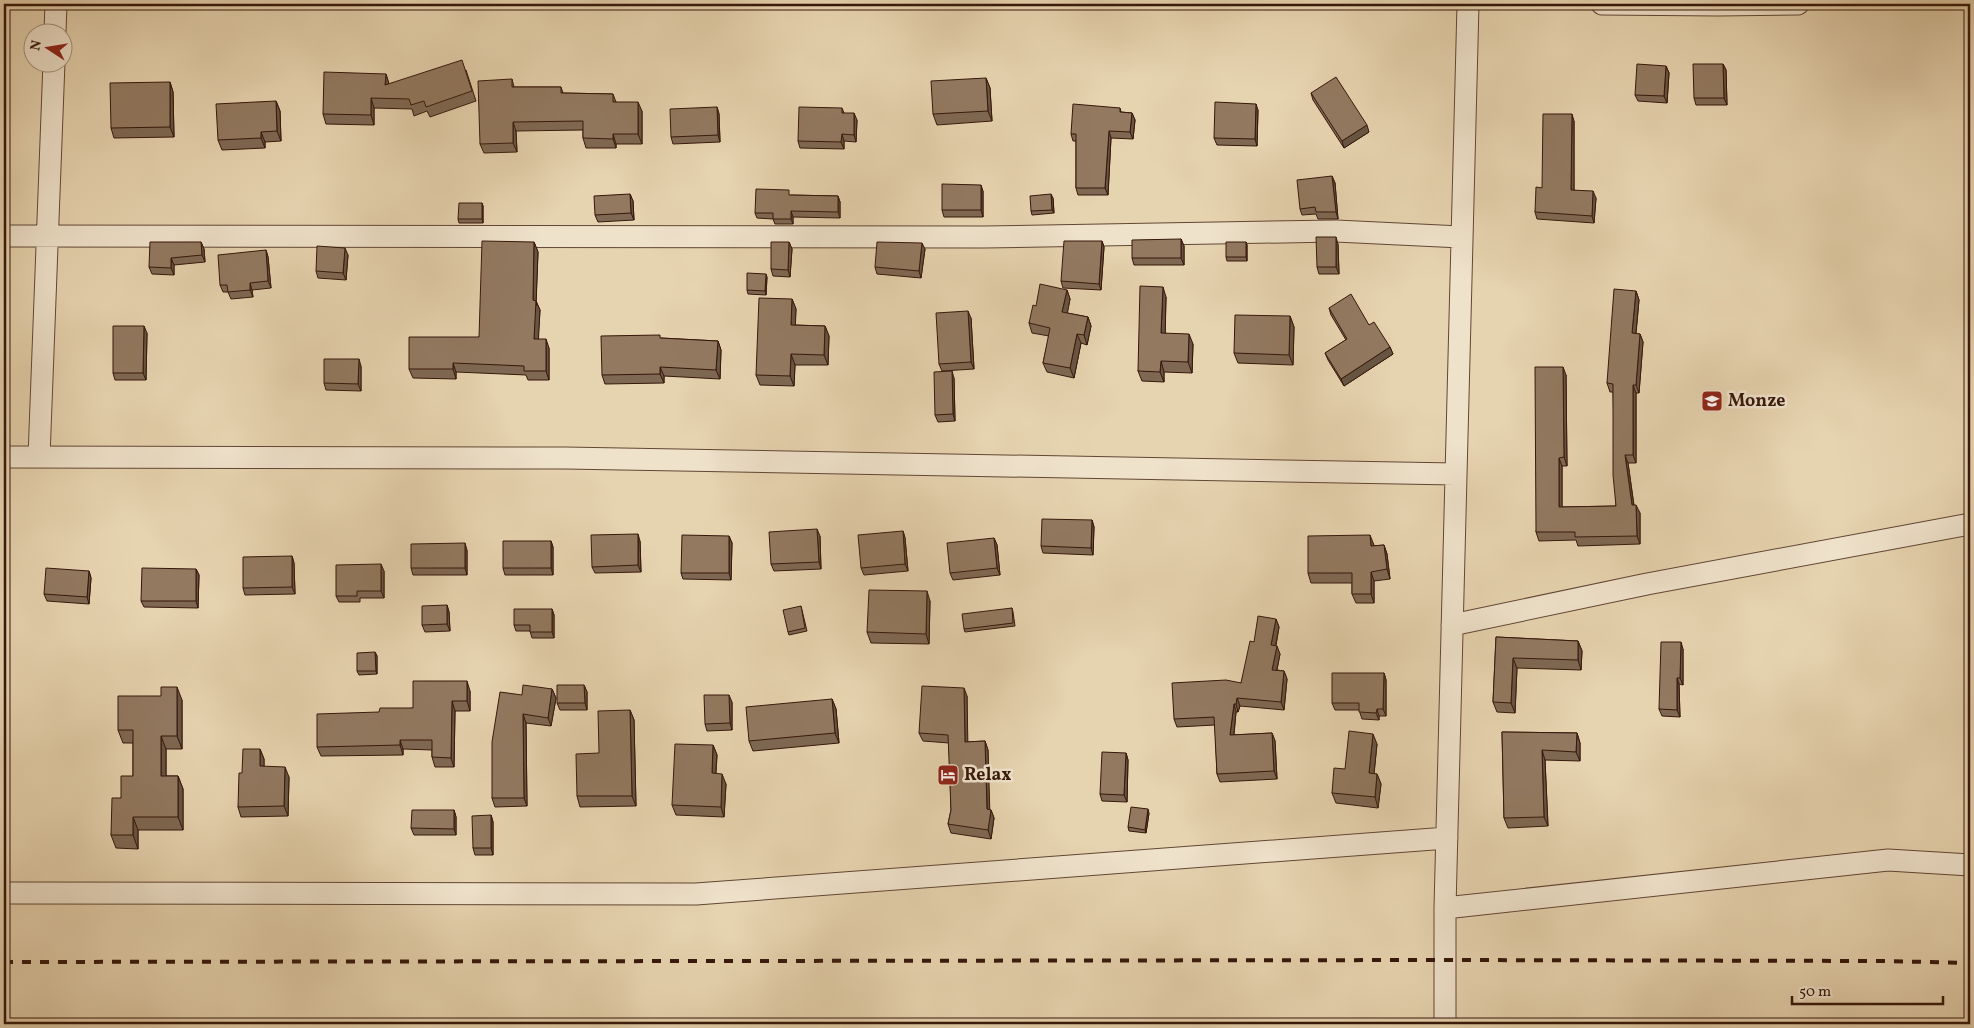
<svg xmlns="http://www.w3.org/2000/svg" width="1974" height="1028" font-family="Vollkorn,serif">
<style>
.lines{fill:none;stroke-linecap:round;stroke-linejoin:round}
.minor-casing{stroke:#624634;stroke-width:23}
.minor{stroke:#efe2cb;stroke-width:21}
.rail{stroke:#36170b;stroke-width:4;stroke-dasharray:9 9;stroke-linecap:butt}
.wall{fill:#7e6853;stroke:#36170b}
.shaded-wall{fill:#665543;stroke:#36170b}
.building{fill:#927960;stroke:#36170b}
.labels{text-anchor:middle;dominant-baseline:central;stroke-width:5;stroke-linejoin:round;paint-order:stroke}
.poi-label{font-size:18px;font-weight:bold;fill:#36170b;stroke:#efe2cb;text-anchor:start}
</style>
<rect width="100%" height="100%" fill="#e6d3af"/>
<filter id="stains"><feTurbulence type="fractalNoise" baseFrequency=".004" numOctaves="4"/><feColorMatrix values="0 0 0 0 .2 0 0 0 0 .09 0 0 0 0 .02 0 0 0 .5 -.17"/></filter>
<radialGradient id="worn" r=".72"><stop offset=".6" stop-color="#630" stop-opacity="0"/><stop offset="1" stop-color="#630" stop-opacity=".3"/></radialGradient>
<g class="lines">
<g class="minor-casing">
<path id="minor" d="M1602 4 1718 5 1798 4
M55 32 56 4
M4 236 984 237 1336 231 1461 237
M4 457 565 458 1455 474
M39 457 54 62
M1452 625 1647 584 1970 524
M4 893 696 894 1447 838
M1445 908 1888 860 1970 865
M1445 1024V908L1468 4"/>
</g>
<use href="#minor" class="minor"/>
<path class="rail" d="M4 962 1444 960 1883 961 1970 963"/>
</g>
<path class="wall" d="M1723 64 1726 70 1727 105H1696L1694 98Z
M1666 66 1669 73 1667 103 1638 101 1635 95Z
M466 70 476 101 430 117 427 111 414 116 412 109 374 108V125L326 124 323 114 386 74 389 84Z
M986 78 990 88 992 121 937 125 933 114Z
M512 79 514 87H561L563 93 613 94 616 102 642 111V144H616V148H586L583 138V130L516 131 517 152 484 153 480 144Z
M170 82 173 92 174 137 114 138 111 128Z
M1311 93 1369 132 1344 148 1313 100Z
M276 101 280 111 281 141 265 142V148L222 150 218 140Z
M717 107 719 114 720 142 673 144 671 137Z
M842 108 844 113 857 120 856 142 844 141V149L800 148 798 141Z
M1120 108 1121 112 1132 113 1135 120 1133 139 1111 138 1108 195H1078L1076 188V141H1073L1071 134Z
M1258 110 1257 146 1217 145 1214 138Z
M1574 121V190L1596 198 1594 223 1537 219 1535 212 1542 188Z
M1332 176 1335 183 1338 219H1318L1316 214 1302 215 1300 209Z
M983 191V217H944L942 210Z
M630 194 633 201 634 220 598 222 595 215Z
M791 195 838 196 840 202V218L793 217V224H775L773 219 757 218 755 213Z
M1053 198 1054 213 1032 215 1031 211Z
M482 203 483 206V223H459L458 219Z
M1181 239 1184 246V265H1134L1132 258Z
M1102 241 1104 247 1101 290 1063 288 1061 281Z
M201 242 204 249 205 262 174 265V275L152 274 149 267Z
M534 242 538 252 536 301 540 310 538 339 549 348V380H528L526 375 456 372V379L413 378 409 369 479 337Z
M789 242 792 249 790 277 773 276 771 269Z
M1246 242 1247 245V261H1227L1226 257Z
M1338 244 1339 274H1319L1317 267Z
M925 249 921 278 877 274 875 267Z
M266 250 268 257 271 288 252 290 253 297 231 299 228 292H223L220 285Z
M348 255 346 280 318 278 316 271Z
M767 277 766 295 748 294 747 290Z
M1067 290 1070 299 1067 313 1088 317 1091 326 1087 345 1081 343 1074 378 1047 372 1043 363 1049 336 1032 333 1029 323 1036 306Z
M1636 291 1639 300 1636 334H1640L1643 342 1639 393H1636V463H1628L1634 505 1640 513V544L1578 546 1576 540 1539 541 1536 532 1566 375 1567 466H1562V507L1616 506 1613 392H1610L1607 383Z
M1166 297 1165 333 1193 344 1192 373 1164 372V382L1142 381 1138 371Z
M792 299 796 309 795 325 825 326 829 336 828 365H795L794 386 760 385 756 375Z
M1329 308 1390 347 1393 354 1344 386 1328 360 1325 353 1346 340 1331 315Z
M1290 316 1294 327 1293 365 1238 363 1234 353Z
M971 318 974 369 942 371 939 364Z
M147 333 146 380H115L113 373Z
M661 338 718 341 721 350 720 379 664 376V383L605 384 602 375Z
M361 366V391L326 390 324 383Z
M954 378 955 421 938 422 935 415Z
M1092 520 1094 527 1093 555 1043 553 1041 546Z
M903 531 905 538 908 571 864 575 861 568Z
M729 536 732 543 731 580 683 579 681 573Z
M820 536 821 569 774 571 771 564Z
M994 538 997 545 1000 575 953 580 950 573Z
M551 541 553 547V575H505L503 568Z
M640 541 641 572 595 573 592 567Z
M1374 545V546L1384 545 1387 554 1390 579 1374 581V603H1356L1352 594V583H1311L1308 573Z
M467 550V575H413L411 568Z
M292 556 294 563 295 594 245 595 243 588Z
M196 569 199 575 198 608 144 607 141 601Z
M89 571 91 578 89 604 47 601 44 594Z
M384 571V598H360V602H339L336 596Z
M930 601 929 644 871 643 867 632Z
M447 605 449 612 450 631 425 632 422 625Z
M801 606 807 631 789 635 788 632Z
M1012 608 1013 612 1015 626 965 632 964 629Z
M552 609 554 615V638H532L530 631H516L514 625Z
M1276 619 1279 627 1276 646 1280 654 1277 670 1284 671 1287 679 1284 710 1240 706 1238 712H1236L1234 735 1272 733 1275 741 1277 779 1220 782 1217 774 1215 725 1177 727 1174 719 1241 683 1254 642Z
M1496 637 1578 641 1582 651 1581 670 1517 668 1515 713 1497 712 1493 702Z
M1683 649V685L1679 684 1680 717 1662 716 1659 709Z
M375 652 377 656V674L359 675 357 671Z
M1384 673 1386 680V716H1379V720L1362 719 1359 710H1335L1332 703Z
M584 685 587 692V710H560L557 703Z
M552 689 556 698 551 726 526 723 527 806 495 807 492 798 522 695Z
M470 691V711H455L454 767H435L432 757V750L403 749V755L321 756 317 747 379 712 413 708Z
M161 696 182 700V749H166V776H178L183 789V830H138V849L116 848 111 835 121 798 133 776V743H123L118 730Z
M967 696V742L985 741 988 750 989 809 991 810 994 818 991 839 951 833 948 824 951 810 949 743 923 741 919 733Z
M832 699 836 709 839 743 753 751 749 741Z
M732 702V730L707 731 705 724Z
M630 710 634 720 636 806 580 807 577 796 599 753Z
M1502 732 1577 733 1580 743V761L1545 760 1548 826 1508 828 1504 818Z
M1377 744 1374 774H1377L1381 784 1378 808 1336 803 1332 793 1345 769Z
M713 745 717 755 716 773 726 784 724 817 676 815 672 805Z
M260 749 264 759V767L289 777 288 816 241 817 238 807Z
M1126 753 1128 760 1127 802 1102 801 1100 794Z
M454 810 456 817V835H414L411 828Z
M1149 813 1146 833 1129 831 1128 827Z
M491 815 493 822V855H475L473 848Z"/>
<path class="shaded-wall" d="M1723 64 1726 70 1727 105 1724 98Z
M1666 66 1669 73 1667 103 1664 96Z
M386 74 389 84 385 85Z
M986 78 990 88 992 121 988 111Z
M170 82 173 92 174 137 170 127Z
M371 98 374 108V125L371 115Z
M276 101 280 111 281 141 277 131Z
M638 102 642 111V144L638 134Z
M1256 104 1258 110 1257 146 1255 139Z
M717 107 719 114 720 142 718 135Z
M854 113 857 120 856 142 854 135Z
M1132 113 1135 120 1133 139 1130 132Z
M1572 114 1574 121V197L1571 190Z
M513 122 516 131 517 152 513 143Z
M1367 125 1369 132 1344 148 1342 141Z
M1109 131 1111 138 1108 195 1105 188Z
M261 132 265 142V148L261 138Z
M613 134 616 144V148L613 139Z
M842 134 844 141V149L841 142Z
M1332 176 1335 183 1338 219 1336 212Z
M981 185 983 191V217L981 210Z
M1593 191 1596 198 1594 223 1592 216Z
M630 194 633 201 634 220 631 213Z
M1051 194 1053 198 1054 213 1052 210Z
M838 196 840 202V218L838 212Z
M482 203 483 206V223L482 219Z
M791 211 793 217V224L791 219Z
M1336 237 1338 244 1339 274 1336 267Z
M1181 239 1184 246V265L1181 258Z
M1102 241 1104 247 1101 290 1099 284Z
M201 242 204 249 205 262 202 255Z
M534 242 538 252 536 306V301L540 310 538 348 534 339 533 300Z
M789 242 792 249 790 277 788 270Z
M1246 242 1247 245V261L1246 257Z
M922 243 925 249 921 278 919 271Z
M345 248 348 255 346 280 343 273Z
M266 250 268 257 271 288 268 281Z
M171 258 174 265V275L171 268Z
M766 274 767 277 766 295 765 291Z
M250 283 252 290 253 297 250 290Z
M1163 287 1166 297 1165 343 1161 333Z
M1067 290 1070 299 1066 321 1062 312Z
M1636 291 1639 300 1635 342 1632 333Z
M792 299 796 309 795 336 791 325Z
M968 311 971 318 974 369 971 362Z
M1290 316 1294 327 1293 365 1289 355Z
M1088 317 1091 326 1087 345 1084 335Z
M144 326 147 333 146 380 143 373Z
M825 326 829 336 828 365 824 355Z
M1077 334 1081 343 1074 378 1070 368Z
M1189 334 1193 344 1192 373 1188 362Z
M1640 334 1643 342 1639 393 1636 385Z
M546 339 549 348V380L546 371Z
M718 341 721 350 720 379 716 370Z
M1390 347 1393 354 1344 386 1341 379Z
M791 354 795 365 794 386 790 376Z
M359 359 361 366V391L358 384Z
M1161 361 1164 372V382L1160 372Z
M453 363 456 372V379L453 369Z
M660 367 664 376V383L660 374Z
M1563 367 1566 375 1567 466 1564 457Z
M952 371 954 378 955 421 953 414Z
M1633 385 1636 393V463L1633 455Z
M1625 455 1628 463 1635 514 1632 505Z
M1559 458 1562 466V515L1559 507Z
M1636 505 1640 513V544L1637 536Z
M1092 520 1094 527 1093 555 1091 548Z
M817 529 820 536 821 569 819 562Z
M903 531 905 538 908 571 905 564Z
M638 534 640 541 641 572 638 565Z
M1370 535 1374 545V556L1371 546Z
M729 536 732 543 731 580 729 573Z
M994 538 997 545 1000 575 997 568Z
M551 541 553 547V575L551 568Z
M465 543 467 550V575L465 568Z
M1384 545 1387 554 1390 579 1387 569Z
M292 556 294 563 295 594 292 587Z
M381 564 384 571V598L381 591Z
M196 569 199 575 198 608 196 601Z
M89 571 91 578 89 604 87 597Z
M1371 572 1374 581V603L1371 594Z
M927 591 930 601 929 644 926 634Z
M447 605 449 612 450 631 447 624Z
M552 609 554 615V638L552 632Z
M1276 619 1279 627 1274 653 1271 645Z
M1578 641 1582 651 1581 670 1578 660Z
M1681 642 1683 649V685L1680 678Z
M1277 646 1280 654 1275 678 1272 670Z
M375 652 377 656V674L376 671Z
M1513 658 1517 668 1515 713 1511 703Z
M1284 671 1287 679 1284 710 1281 702Z
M1384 673 1386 680V716L1383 709Z
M1677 678 1679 684 1680 717 1677 710Z
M467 681 470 691V711L467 701Z
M584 685 587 692V710L585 703Z
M177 687 182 700V749L177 736Z
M964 688 967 696 968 750 965 742Z
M552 689 556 698 551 726 548 718Z
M729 695 732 702V730L730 723Z
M1237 698 1240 706 1238 712 1236 704Z
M832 699 836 709 839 743 835 733Z
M452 701 455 711 454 767 451 758Z
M1234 704 1236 712 1233 743 1230 735Z
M1377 709 1379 716V720L1376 713Z
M630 710 634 720 636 806 632 796Z
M523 714 526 723 527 806 524 798Z
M1272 733 1275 741 1277 779 1274 771Z
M1577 733 1580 743V761L1576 752Z
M1373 734 1377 744 1373 783 1369 773Z
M161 736 166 749V789L161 776Z
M400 740 403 749V755L400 745Z
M985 741 988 750 990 817 991 810 994 818 991 839 988 830Z
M713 745 717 755 715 783 712 773Z
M260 749 264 759V777L260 766Z
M1542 750 1545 760 1548 826 1544 817Z
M1126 753 1128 760 1127 802 1124 795Z
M285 767 289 777 288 816 284 806Z
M722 774 726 784 724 817 721 807Z
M1377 774 1381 784 1378 808 1375 797Z
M178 776 183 789V830L178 817Z
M1148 809 1149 813 1146 833 1145 830Z
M454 810 456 817V835L454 829Z
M491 815 493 822V855L491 848Z
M133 817 138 830V849L133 835Z"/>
<path class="building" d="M462 60 472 91 426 107 424 101 411 105 409 99 371 98V115L323 114 324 72 386 74 385 85Z
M1637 64 1666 66 1664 96 1635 95Z
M1693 64H1723L1724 98H1694Z
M1336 77 1367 125 1342 141 1311 93Z
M986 78 988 111 933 114 931 81Z
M512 79V87H561V93L613 94V102H638V134H613V139L583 138V121L513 122V143L480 144 478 81Z
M170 82V127L111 128 110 83Z
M276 101 277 131 261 132V138L218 140 216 104Z
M1215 102 1256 104 1255 139 1214 138Z
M1073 104 1120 108V112L1132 113 1130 132 1109 131 1105 188H1076V134H1071Z
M717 107 718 135 671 137 670 109Z
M799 107 842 108V113H854V135L842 134 841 142 798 141Z
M1543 114H1572L1571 190 1593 191 1592 216 1535 212 1536 187 1542 188Z
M1332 176 1336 212H1316L1315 207 1300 209 1297 180Z
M942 184 981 185V210H942Z
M756 189 789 190V195L838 196V212L791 211V219H773V213H755Z
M630 194 631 213 595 215 594 196Z
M1051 194 1052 210 1031 211 1030 196Z
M459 203H482V219H458Z
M1316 237H1336V267H1317Z
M1181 239V258H1132V240Z
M482 241 534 242 533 300 536 301 534 339H546V371H524V366L453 363V369H409V337H479Z
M1064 241H1102L1099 284 1061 281Z
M150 242H201L202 255 171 258V268L149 267Z
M771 242H789L788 270 771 269Z
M877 242 922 243 919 271 875 267Z
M1226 242H1246V257H1226Z
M317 246 345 248 343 273 316 271Z
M266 250 268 281 250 283V290L228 292 227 285H220L218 255Z
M747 273 766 274 765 291 747 290Z
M1040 284 1067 290 1062 312 1088 317 1084 335 1077 334 1070 368 1043 363 1050 328 1029 323 1033 305 1036 306Z
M1140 286 1163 287 1161 333 1189 334 1188 362 1161 361 1160 372 1138 371Z
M1614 289 1636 291 1632 333 1640 334 1636 385H1633V455H1625L1632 505H1636L1637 536 1575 537V532H1536L1535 367H1563L1564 457 1559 458V507L1616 506 1613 475V384L1607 383Z
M1351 294 1369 325 1374 322 1390 347 1341 379 1325 353 1347 339 1329 308Z
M759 298 792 299 791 325 825 326 824 355 791 354 790 376 756 375Z
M968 311 971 362 939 364 936 313Z
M1235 315 1290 316 1289 355 1234 353Z
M113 326H144L143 373H113Z
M660 335V338L718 341 716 370 660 367V374L602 375 601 336Z
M324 359H359L358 384 324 383Z
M952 371 953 414 935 415 934 372Z
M1042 519 1092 520 1091 548 1041 546Z
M817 529 819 562 771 564 769 532Z
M903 531 905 564 861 568 858 535Z
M638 534V565L592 567 591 535Z
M682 535 729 536V573H681Z
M1370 535 1371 546 1384 545 1387 569 1371 572V594H1352V573H1308V536Z
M994 538 997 568 950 573 947 543Z
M503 541H551V568H503Z
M465 543V568H411V544Z
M292 556V587L243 588V557Z
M381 564V591H357V596H336V565Z
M46 568 89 571 87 597 44 594Z
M142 568 196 569V601H141Z
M869 590 927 591 926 634 867 632Z
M447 605V624L422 625V606Z
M801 606 805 628 788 632 783 610Z
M1012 608 1013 623 964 629 962 614Z
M514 609H552V632H530V625H514Z
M1258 616 1276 619 1271 645 1277 646 1272 670 1284 671 1281 702 1237 698 1236 704H1234L1230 735 1272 733 1274 771 1217 774 1214 717 1174 719 1172 683 1226 680 1241 683 1250 641 1254 642Z
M1496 637 1578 641V660L1513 658 1511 703 1493 702Z
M1661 642H1681L1680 678H1677V710L1659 709Z
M375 652 376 671H357V653Z
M1332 673H1384L1383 709H1377L1376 713 1359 712V703H1332Z
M413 681H467V701H452L451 758 432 757V740H400V745L317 747V714L379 712 380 708H413Z
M523 685 552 689 548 718 523 714 524 798H492V742L500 692 522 695Z
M557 685H584L585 703H557Z
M922 686 964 688 965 742 985 741 987 809 991 810 988 830 948 824 951 810 948 735 919 733Z
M161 687H177V736H161V776H178V817H133V835H111L112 798H121V776H133V730H118V696H161Z
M704 695H729L730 723 705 724Z
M832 699 835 733 749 741 746 707Z
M630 710 632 796H577L576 754 599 753 598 711Z
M1349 731 1373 734 1369 773 1377 774 1375 797 1332 793 1334 768 1345 769Z
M1502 732 1577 733 1576 752 1542 750 1544 817 1504 818Z
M675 744 713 745 712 773 722 774 721 807 672 805Z
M243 749H260V766L285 767 284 806 238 807 239 773H242Z
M1102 752 1126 753 1124 795 1100 794Z
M1131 807 1148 809 1145 830 1128 827Z
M412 810H454V829L411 828Z
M491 815V848H473L472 816Z"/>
<defs>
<g id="school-square" transform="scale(1.125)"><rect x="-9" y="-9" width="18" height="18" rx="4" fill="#8f2418" stroke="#efe2cb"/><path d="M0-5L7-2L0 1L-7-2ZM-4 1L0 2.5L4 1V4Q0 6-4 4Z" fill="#fff"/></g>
<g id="hotel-square" transform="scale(1.125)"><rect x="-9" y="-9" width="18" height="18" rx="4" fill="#8f2418" stroke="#efe2cb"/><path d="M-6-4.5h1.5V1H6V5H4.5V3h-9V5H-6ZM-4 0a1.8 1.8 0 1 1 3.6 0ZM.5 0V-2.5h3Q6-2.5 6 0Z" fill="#fff"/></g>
</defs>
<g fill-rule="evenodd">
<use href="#school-square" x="1712" y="401"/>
<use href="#hotel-square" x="948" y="775"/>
</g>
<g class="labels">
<g class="poi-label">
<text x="1728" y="401">Monze</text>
<text x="964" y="775">Relax</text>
</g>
</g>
<rect width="1974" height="1028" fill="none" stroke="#e6d3af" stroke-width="20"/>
<rect x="5" y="5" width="1964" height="1018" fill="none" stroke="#36170b" stroke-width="2.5"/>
<rect x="10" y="10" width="1954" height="1008" fill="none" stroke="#36170b"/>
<g transform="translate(48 48) rotate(282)"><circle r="24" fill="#efe2cb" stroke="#a5917e"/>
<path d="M0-4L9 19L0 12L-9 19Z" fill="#8f2418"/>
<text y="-8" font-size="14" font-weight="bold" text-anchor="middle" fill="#36170b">N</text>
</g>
<path d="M1792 996v8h151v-8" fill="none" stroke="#36170b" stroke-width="2.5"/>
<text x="1799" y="996" font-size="15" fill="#36170b" stroke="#efe2cb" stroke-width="4" paint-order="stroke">50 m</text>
<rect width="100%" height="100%" filter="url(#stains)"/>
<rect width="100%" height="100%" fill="url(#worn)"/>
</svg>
